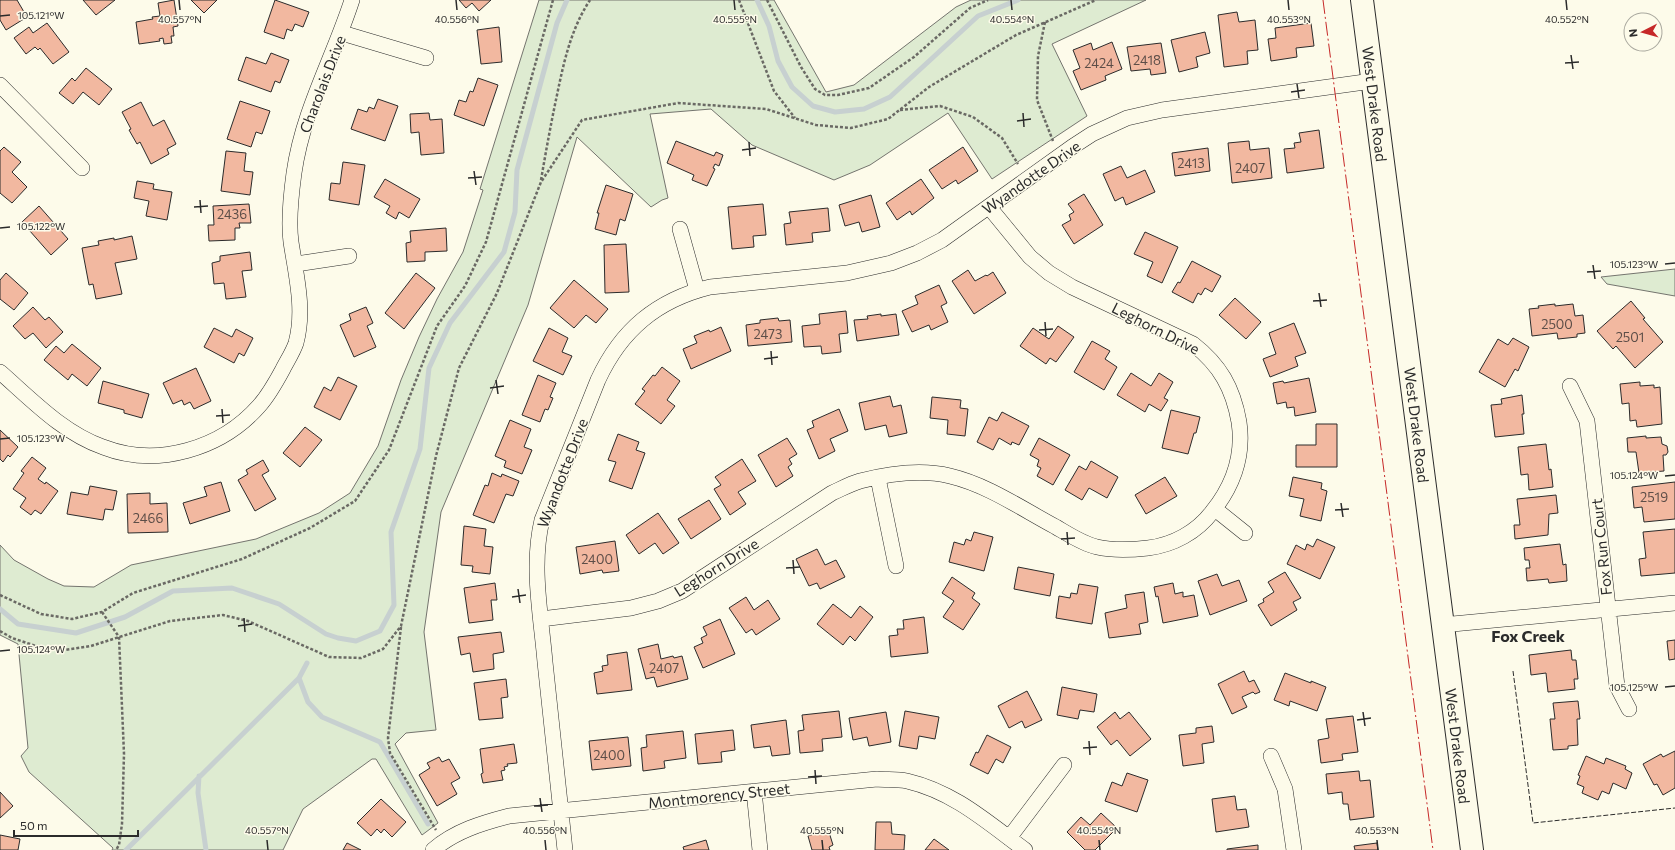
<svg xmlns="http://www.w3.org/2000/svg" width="1675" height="850" font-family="Commissioner,sans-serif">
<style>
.green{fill:#deebd1;stroke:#74746e}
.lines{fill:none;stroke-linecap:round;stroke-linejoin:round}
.stream{stroke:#c7d0d0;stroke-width:5}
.building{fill:#f2b8a0;stroke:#2b2b2b}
.minor-casing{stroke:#2b2b2b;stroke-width:16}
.primary-casing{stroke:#2b2b2b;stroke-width:24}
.path{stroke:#6a6964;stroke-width:2.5;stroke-dasharray:3 2;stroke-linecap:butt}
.minor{stroke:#fdfbea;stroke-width:15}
.primary{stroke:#fdfbea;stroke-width:22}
.fence{stroke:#2b2b2b;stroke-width:1;stroke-dasharray:5 2;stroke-linecap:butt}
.power{stroke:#c62828;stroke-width:1;stroke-dasharray:14 3 2 3;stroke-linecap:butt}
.ticks{fill:none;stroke:#2b2b2b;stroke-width:1.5}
.labels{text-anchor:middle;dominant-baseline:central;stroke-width:3;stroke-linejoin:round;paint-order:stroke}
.number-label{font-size:13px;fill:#5d4e48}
.street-label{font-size:15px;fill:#2b2b2b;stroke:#fdfbea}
.neighbourhood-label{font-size:16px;font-weight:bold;fill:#2b2b2b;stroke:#fdfbea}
.ticks-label{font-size:10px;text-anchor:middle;fill:#2b2b2b;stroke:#fdfbea;stroke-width:3;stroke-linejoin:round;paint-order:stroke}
</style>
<rect width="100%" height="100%" fill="#fdfbea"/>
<path class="green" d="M539 0H774L826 92 854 85 956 7 971 0H1146L1052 44 1087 116 992 179 948 113 870 165 834 180 752 145 711 109 650 114 668 198 662 200 651 207 577 137 528 305 441 512 424 632 436 730 406 733 395 744 438 823 422 835 376 759H372L303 809 283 850H112L113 848 29 772 21 756 28 748 18 644 0 635V545L14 560 48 579 64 586 94 587 131 565 256 539 319 513 350 493 378 446 401 380 419 337 437 299 463 252 483 190 480 189Z
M1675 269V296L1607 284 1601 277Z"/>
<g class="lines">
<path class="stream" d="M757 0 769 26 778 61 792 87 813 106 835 112 864 109 890 97 978 16 1018 0
M0 609 18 624 76 633 125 617 173 591 232 588 279 604 326 634 338 638 356 641 380 631 394 605 391 532 420 449 429 368 450 323 504 252 515 212 517 170 557 23 567 0
M299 678 308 702 322 717 380 742 428 824
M199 776 198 793 206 850
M126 850 299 678 307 663"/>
</g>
<path class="building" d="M0 0H17L27 17 6 30 0 20Z
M83 0H115L96 15Z
M174 0 178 26 173 27 174 36H171L172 43 164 44 163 38 159 39 160 41 139 44 136 22 153 19 152 17 160 16 158 3Z
M191 0H217L204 13Z
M275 0 309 12 303 27 295 24 292 31 287 29 284 39 264 32Z
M459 0H491L479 11 472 3 466 8Z
M1237 12 1239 22 1255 20 1258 50 1247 51 1248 64 1224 67 1218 15Z
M47 23 69 52 53 64 40 48 38 50 35 47 26 54 14 38 29 27 33 33Z
M1311 23 1314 46 1296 48 1297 57 1271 61 1268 39 1276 38 1275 28Z
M499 27 502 62 481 64 477 30Z
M1205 32 1210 53 1196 57 1198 67 1179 72 1171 40Z
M1112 42 1122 69 1105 76 1106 80 1081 90 1073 71 1080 68 1073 50 1091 43 1093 50Z
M1161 43 1166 73 1151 75 1150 69 1131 71 1127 47Z
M271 53 289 60 280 83 275 81 271 92 238 80 246 57 266 64Z
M86 68 112 89 99 105 83 92 73 104 59 93 72 78 75 81Z
M478 78 498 85 484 126 454 115 459 100 466 102 470 91 473 92Z
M378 99 398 106 385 141 351 129 358 109 367 112 369 107 374 109Z
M240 101 270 111 262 134 256 132 251 147 227 139Z
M141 102 153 126 164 120 176 144 167 149 169 154 151 164 140 142 137 144 129 130 131 129 122 112Z
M429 113 430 120 442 119 444 153 421 155 419 132 411 133 410 114Z
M1319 130 1324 168 1287 173 1284 149 1295 148 1294 143 1301 142 1299 133Z
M676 141 714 156 716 152 723 155 719 166 715 164 713 168 715 169 707 186 692 180 694 175 667 163Z
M1249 141 1250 150 1269 148 1272 178 1232 183 1228 143Z
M4 147 21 162 12 172 27 187 12 203 0 193V151Z
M963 147 978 171 958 184 956 180 942 189 929 170Z
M1208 148 1210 171 1175 176 1172 153Z
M226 151 246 153 244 171 253 172 250 195 221 191Z
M343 162 365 165 359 205 329 200 331 183 340 184Z
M1121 166 1127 178 1145 170 1155 192 1126 205 1123 197 1115 201 1103 174Z
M385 179 420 199 409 218 399 212 396 219 386 213 390 206 374 197Z
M921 179 934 198 912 215 910 211 897 220 886 203Z
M137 181 154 184 153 189 172 192 167 220 146 216 149 201 134 198Z
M606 185 633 194 625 221 620 219 616 235 595 229 599 213H597Z
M1084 194 1103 225 1074 244 1062 225 1071 220 1069 215 1074 212 1068 204Z
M871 195 880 227 862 232 859 222 845 226 839 205Z
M249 204 251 223H239L240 228H235V240L209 241 208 225H214L213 206Z
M763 204 766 235 753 236 754 247 732 249 728 207Z
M39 206 68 239 51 255 22 222Z
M828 208 830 231 812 233 813 242 786 245 784 224 791 223 789 212Z
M446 228 447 251 425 252V261L407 262 406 243 411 242 410 231Z
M1145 232 1178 247 1162 283 1147 276 1153 262 1134 254Z
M132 236 137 259 115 263 122 294 96 299 93 284 89 285 82 248 99 245 98 241 114 238V240Z
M626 244 629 292 605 293 604 245Z
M250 252 252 270 242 271 246 297 226 299 224 283 214 284 212 263 220 261V256Z
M1192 261 1221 276 1212 292 1205 288 1201 295 1198 293 1193 303 1172 292 1178 282 1180 283Z
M968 270 975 281 986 275 987 276 993 272 1006 293 974 314 952 281Z
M6 273 28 293 14 310 0 299V280Z
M416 273 435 288 404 329 385 313Z
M574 280 608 309 596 323 586 315 574 328 550 308Z
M939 285 947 303 941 306 948 322 931 330 929 325 912 332 902 311 918 304 915 296Z
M1235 298 1261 322 1246 339 1219 315Z
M1631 301 1645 318 1643 319 1663 342 1635 368 1616 346 1613 349 1597 331Z
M1555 304V306L1573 304 1575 316 1583 315 1585 333 1577 334V337L1558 339 1557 333 1532 336 1529 309 1539 308 1538 306Z
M33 307 45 320 49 317 63 332 46 348 33 333 25 339 13 326Z
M366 307 373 323 367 326 376 347 354 357 340 325 351 320 349 314Z
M846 311 848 333 839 334 841 352 822 354 821 346 804 347 802 326 820 324 819 314Z
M881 314V316L896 314 899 335 857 341 854 320 868 319 867 316Z
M778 318 779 321 790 320 792 342 748 346 746 325 760 323V320Z
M1294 323 1306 353 1295 357 1298 366 1270 377 1263 359 1276 354 1269 333Z
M1058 326 1074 337 1056 362 1050 358 1046 364 1020 346 1033 328 1049 339Z
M721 327 731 351 691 369 683 349 697 343 694 336 709 330 710 332Z
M214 328 232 337 236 329 253 338 244 356 239 353 234 363 204 347Z
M549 328 568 338 562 352 572 356 563 375 533 361Z
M1513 338 1529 347 1518 371 1515 369 1505 387 1479 372 1498 339 1508 345Z
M1092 341 1110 351 1105 359 1117 367 1104 390 1074 372Z
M72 344 101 368 87 386 72 374 68 380 44 360 56 346 64 353Z
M662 367 680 381 667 400 675 406 661 424 635 404 645 391 642 389 653 375 655 376Z
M196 368 211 401 194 409 190 402 184 405 182 400 173 404 163 383Z
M1131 373 1151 386 1159 373 1173 382 1164 398 1168 400 1161 411 1149 404 1145 412 1117 395Z
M538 375 556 383 550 397 553 398 548 410 545 409 540 422 522 415Z
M338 377 357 386 340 420 314 407 324 387 331 391Z
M1309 378 1316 412 1295 416 1294 407 1287 408 1286 402 1277 404 1273 383 1283 381 1284 383Z
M103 381 149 394 142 418 124 413V410L98 403Z
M1640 382V386L1654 385V388L1660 387 1662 424 1637 427 1636 420 1630 421 1629 403 1622 404 1620 384Z
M1522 395 1524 414H1522L1524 434 1495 437 1491 405 1502 404 1501 399Z
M890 396 893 407 901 405 907 433 889 437 886 425 865 430 859 403Z
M932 397 961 400 960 408 968 409 965 436 947 434 948 420 930 418Z
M839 409 848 431 830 439 835 451 819 459 807 430 814 427 812 421Z
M1171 410 1200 417 1196 433H1194L1188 454 1162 448Z
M1002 412 1029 426 1019 445 1012 442 1011 445 999 438 993 450 977 442 989 417 997 421Z
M510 420 531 429 524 447 532 450 522 474 504 467 506 461 495 456Z
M1316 424H1337V467H1296V445H1316Z
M305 427 322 440 300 467 283 453Z
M0 430 18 447 10 457 8 455 3 462 0 459Z
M618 434 639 442 636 450 645 453 632 489 609 481 616 462 608 460Z
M1646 436V438L1661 437 1662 444 1667 446 1668 452 1666 455H1663L1664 471 1639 473 1636 452H1628L1627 438Z
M787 438 797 454 789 459 792 464 788 467 793 476 776 487 758 455Z
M1039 438 1070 455 1053 485 1037 476 1041 468 1037 466 1039 460 1030 455Z
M1546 444 1549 470 1551 469 1553 487 1529 490 1528 474 1521 475 1518 447Z
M32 457 46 468 38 479 45 484 46 482 58 491 41 514 35 510 31 515 20 507 26 498 13 489 24 473 21 471Z
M742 459 756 481 738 492 746 504 730 515 714 489 721 485 715 477Z
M263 460 269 471 262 475 276 499 255 511 238 480 248 474 246 470Z
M1091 461 1118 477 1107 498 1089 488 1082 500 1065 490 1079 466 1086 470Z
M492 473 501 477 502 474 519 481 513 496 506 494 494 523 473 515 485 485 488 486Z
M1165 477 1177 496 1146 514 1135 495Z
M1293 477 1322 483 1321 489 1327 491 1321 521 1300 516 1304 499 1289 496Z
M221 482 230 511 190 524 183 503 207 496 204 487Z
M1675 482V519L1644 522 1642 507 1634 508 1632 487Z
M90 486 117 491 113 510 105 509 103 520 67 514 71 492 88 495Z
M150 493V504L167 503 168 532 128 533 127 494Z
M1556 495 1558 513 1549 514 1548 535 1515 539 1514 525H1520L1517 499Z
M709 500 721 519 691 539 678 519Z
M658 513 679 543 663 554 655 543 639 554 626 535Z
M464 526 486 529 484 546 493 547 490 574 472 572 473 566 461 565Z
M1675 529V573L1641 576 1639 559 1646 558 1643 532Z
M974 532 993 537 984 571 949 562 954 542 964 545 966 539 971 541Z
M1317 539 1335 547 1320 579 1287 564 1296 545 1305 550 1307 544 1313 547Z
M615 541 619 571 603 573 602 570 580 574 576 547Z
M1560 544 1563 565 1566 564 1567 581 1549 583 1548 579 1527 581 1526 568H1530L1529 560H1525L1524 548Z
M817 549 825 565 836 560 845 577 820 589 817 583 809 586 796 559Z
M1018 567 1054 574 1050 596 1014 589Z
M1285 572 1301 598 1293 602 1297 610 1271 626 1258 605 1264 602 1263 599 1274 592 1268 582Z
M1217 574 1222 586 1239 580 1247 601 1210 615 1198 581Z
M952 577 975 593 972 598 980 604 963 630 943 617 954 601 942 593Z
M495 583 497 600H491L493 620 469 623 464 588Z
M1173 583 1175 594 1183 592V597L1194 595 1198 616 1163 623 1158 596 1156 597 1154 587Z
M1079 584 1098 587 1092 624 1056 618 1059 596 1070 598 1071 593 1077 594Z
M1144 592 1148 622 1139 624 1141 634 1109 638 1105 613 1127 608 1125 595Z
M746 597 754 610 768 600 780 619 756 635 752 629 746 633 729 608Z
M833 604 851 618 860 606 873 617 855 641 850 636 843 645 817 624Z
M924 617 928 653 891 657 889 636 898 635 897 629H904L903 620Z
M720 619 735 654 703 668 694 647 703 643 701 638 707 635 703 627Z
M501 632 504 652 493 654 494 669 473 672 470 653 461 655 458 637Z
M1675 640V659L1669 660 1667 641Z
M658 644 661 659 673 656 674 658 682 656 688 679 657 687 654 677 646 679 638 649Z
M1571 650 1572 660H1576L1578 679H1574L1575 689 1548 692 1546 673 1531 675 1529 655Z
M627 652 632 690 597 694 594 673 603 671 602 666 608 665 607 655Z
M1244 671 1249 682 1254 680 1260 692 1255 694 1253 692 1242 697 1247 707 1232 714 1218 684Z
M1285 673 1311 683V681L1326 687 1317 711 1290 701 1289 706 1274 700Z
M506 679 508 697 501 698 503 718 479 720 474 683Z
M1062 687 1097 694 1094 712 1080 710 1078 719 1057 715Z
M1027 691 1042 720 1025 728 1022 721 1009 728 998 706Z
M1578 701 1580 719H1577L1578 745 1568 746V749L1553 750 1550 719H1555L1553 703Z
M839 711 842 737 822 739 823 751 800 753 798 731 804 730 802 715Z
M905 711 939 717 935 739 919 736 917 749 899 746Z
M886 712 891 742 869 746 867 737 853 740 849 718Z
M1115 712 1120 719 1129 712 1151 739 1130 756 1117 740 1111 745 1097 727Z
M1353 716 1358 752 1342 754 1343 760 1321 763 1318 740 1329 738 1326 719Z
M786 720 790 754 772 756 770 746 754 748 751 725Z
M1212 726 1214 742 1202 744 1204 763 1183 766 1179 735 1196 733V728Z
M733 730 735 750 721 752 722 762 698 764 695 734Z
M683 731 686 758 664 761 665 768 643 771 641 748 647 747 646 735Z
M987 735 1011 747 1003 763 996 759 988 774 970 765 976 752 978 753Z
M628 737 631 766 592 770 589 741Z
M514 744 517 763 507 764 508 766 504 767 505 770 501 771 503 780 483 783 481 774 483 773 480 749Z
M1675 751V788L1663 795 1657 784 1654 785 1643 764 1661 754 1663 757Z
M1586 756 1604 764 1606 758 1626 766 1625 769 1632 773 1626 789 1613 783 1609 794 1602 791 1598 800 1582 793 1584 787 1577 784 1580 776 1578 775Z
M439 757 442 762 449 759 460 778 451 783 457 794 437 806 419 775 430 768 427 763Z
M1359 771 1360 781 1370 780 1374 817 1350 820 1348 804H1343L1342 792 1328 794 1326 774Z
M1127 773 1148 780 1137 812 1105 801 1112 782 1122 786Z
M0 792 13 806 0 818Z
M1235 796 1237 810 1246 809 1249 827 1216 832 1212 799Z
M381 799 406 822 392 837 384 829 381 833 377 829 371 836 357 823Z
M1101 813 1117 828 1095 850H1085L1067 832 1081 817 1090 825Z
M876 822H891L892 834 905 835 904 850H875Z
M828 829 833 845 829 847 830 850H812L808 836Z
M0 835 20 839 18 850H0Z
M934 839 949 850H925Z
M706 840 709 850H684L683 847Z
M347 843 361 850H343Z
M1377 843 1378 850H1355L1354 846Z
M1258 845V850H1227V849Z"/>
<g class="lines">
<g class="minor-casing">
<path id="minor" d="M342 33 426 58
M0 85 82 168
M680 229 697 290
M296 264 349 256
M0 372C32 400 63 433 103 447 157 468 221 449 259 406 269 395 276 382 283 369 287 361 293 352 296 343 305 310 296 275 291 242 288 220 291 195 294 173 303 110 333 59 352 0
M1570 386 1587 421 1617 686 1629 709
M878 478 896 566
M1215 509 1245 533
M541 619 631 608 658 601 682 591 832 493C841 489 850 484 860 481 887 474 922 469 950 476 988 485 1022 509 1056 527 1068 534 1083 544 1097 547 1114 551 1131 550 1148 548 1173 545 1197 532 1212 512 1233 486 1244 456 1239 422 1233 388 1220 365 1193 344L1072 287 1049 273 1030 257 989 207
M1442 625 1675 603
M1271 756 1285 789 1294 850
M754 791 760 850
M1009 838 1064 765
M433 850C455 831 482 823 509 816L877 779C886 780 897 779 907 781 954 792 987 822 1025 850
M565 850C558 787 552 725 545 662 541 615 531 566 542 520L598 380C621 330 657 300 710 287L847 273 891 263 917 253 942 240 1072 147 1092 134 1127 118 1162 110 1372 81"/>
</g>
<g class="primary-casing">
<path id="primary" d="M1362 0 1472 850"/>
</g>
<path class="path" d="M739 0 774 91 795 118
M767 0 801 67 815 89 825 95H838L869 88 914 57 970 8 988 0
M1045 22 1038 56 1037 100 1053 141
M900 110 940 106 973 117 1002 138 1018 164
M541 180C546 151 551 123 557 95 564 61 571 29 590 0
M0 595 41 614 72 619 102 612 133 593 242 559 310 528 355 501 389 450 437 326 465 286 486 242 553 0
M102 612 119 637 124 754 122 824 119 845 116 850
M401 627 388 738 390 753 436 830
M0 631 12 638 42 648 64 650 91 646 170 621 223 615 248 621 329 657 361 658 383 649 401 626 436 456 459 368 497 293 541 182 582 120 678 103 766 109 816 125 851 128 888 119 929 87 1016 35 1096 0"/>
<use href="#minor" class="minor"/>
<use href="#primary" class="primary"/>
<path class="fence" d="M1513 671 1533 823 1675 808"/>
<path class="power" d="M1323 0 1433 850"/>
</g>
<path class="ticks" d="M179 0 180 10M456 0 457 10M734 0 735 10M1011 0 1012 10M1288 0 1289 10M1566 0 1567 10M0 16 10 15M1571 55 1573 69M1565 63 1579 62M1297 84 1299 98M1291 92 1305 90M1023 113 1024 127M1017 121 1031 119M749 142 750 156M742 150 756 148M474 171 476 185M468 178 482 177M200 200 201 213M194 207 208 206M0 228 10 227M1665 264 1675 263M1593 265 1595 279M1587 272 1601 271M1319 293 1321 307M1313 301 1327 300M1045 322 1046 336M1039 330 1053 329M771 351 772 365M764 359 778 357M496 380 498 394M490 388 504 386M222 409 223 423M216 416 230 415M0 439 10 438M1665 476 1675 475M1341 503 1343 517M1335 510 1349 509M1067 532 1068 545M1061 539 1075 538M793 560 794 574M786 568 800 567M518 589 520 603M512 597 526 595M244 618 245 632M238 626 252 624M0 651 10 650M1665 687 1675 686M1363 712 1365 726M1357 720 1371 718M1089 741 1090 755M1083 748 1097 747M815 770 816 784M808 777 822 776M540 798 542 812M534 806 548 805M267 840 268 850M545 840 546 850M822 840 823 850M1099 840 1100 850M1377 840 1378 850"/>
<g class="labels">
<g class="number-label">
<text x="1147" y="60">2418</text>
<text x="1099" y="63">2424</text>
<text x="1191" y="163">2413</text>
<text x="1250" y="168">2407</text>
<text x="232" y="214">2436</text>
<text x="1557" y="324">2500</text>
<text x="768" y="334">2473</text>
<text x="1630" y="337">2501</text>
<text x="1654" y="497">2519</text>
<text x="148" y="518">2466</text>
<text x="597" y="559">2400</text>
<text x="664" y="668">2407</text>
<text x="609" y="755">2400</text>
</g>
<g class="street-label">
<text transform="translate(322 84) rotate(-69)">Charolais Drive</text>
<text transform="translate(1375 104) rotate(83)">West Drake Road</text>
<text transform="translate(1031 177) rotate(-35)">Wyandotte Drive</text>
<text transform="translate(1156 328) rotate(27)">Leghorn Drive</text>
<text transform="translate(1417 425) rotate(83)">West Drake Road</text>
<text transform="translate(562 473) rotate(-69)">Wyandotte Drive</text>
<text transform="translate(1601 547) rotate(-96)">Fox Run Court</text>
<text transform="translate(716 567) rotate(-32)">Leghorn Drive</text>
<text transform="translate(1458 746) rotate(83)">West Drake Road</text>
<text transform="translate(719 795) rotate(-6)">Montmorency Street</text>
</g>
<g class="neighbourhood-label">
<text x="1528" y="635">Fox Creek</text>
</g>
</g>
<g class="ticks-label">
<text x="41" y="19">105.121°W</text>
<text x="180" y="23">40.557°N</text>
<text x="457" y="23">40.556°N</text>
<text x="735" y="23">40.555°N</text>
<text x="1012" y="23">40.554°N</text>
<text x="1289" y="23">40.553°N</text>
<text x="1567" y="23">40.552°N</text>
<text x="41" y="230">105.122°W</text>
<text x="1634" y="268">105.123°W</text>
<text x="41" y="442">105.123°W</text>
<text x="1634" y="479">105.124°W</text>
<text x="41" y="653">105.124°W</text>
<text x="1634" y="691">105.125°W</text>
<text x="267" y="834">40.557°N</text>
<text x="545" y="834">40.556°N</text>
<text x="822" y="834">40.555°N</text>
<text x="1099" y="834">40.554°N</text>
<text x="1377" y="834">40.553°N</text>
</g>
<g transform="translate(1643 32) rotate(264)"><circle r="19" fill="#fdfbea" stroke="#a9a89e"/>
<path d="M0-3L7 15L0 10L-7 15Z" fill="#c62828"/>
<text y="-6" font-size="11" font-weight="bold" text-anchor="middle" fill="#2b2b2b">N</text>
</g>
<path d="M14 830v6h124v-6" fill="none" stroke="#2b2b2b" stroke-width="2"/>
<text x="20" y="830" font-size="12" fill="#2b2b2b" stroke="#fdfbea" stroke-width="3" paint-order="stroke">50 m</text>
</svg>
